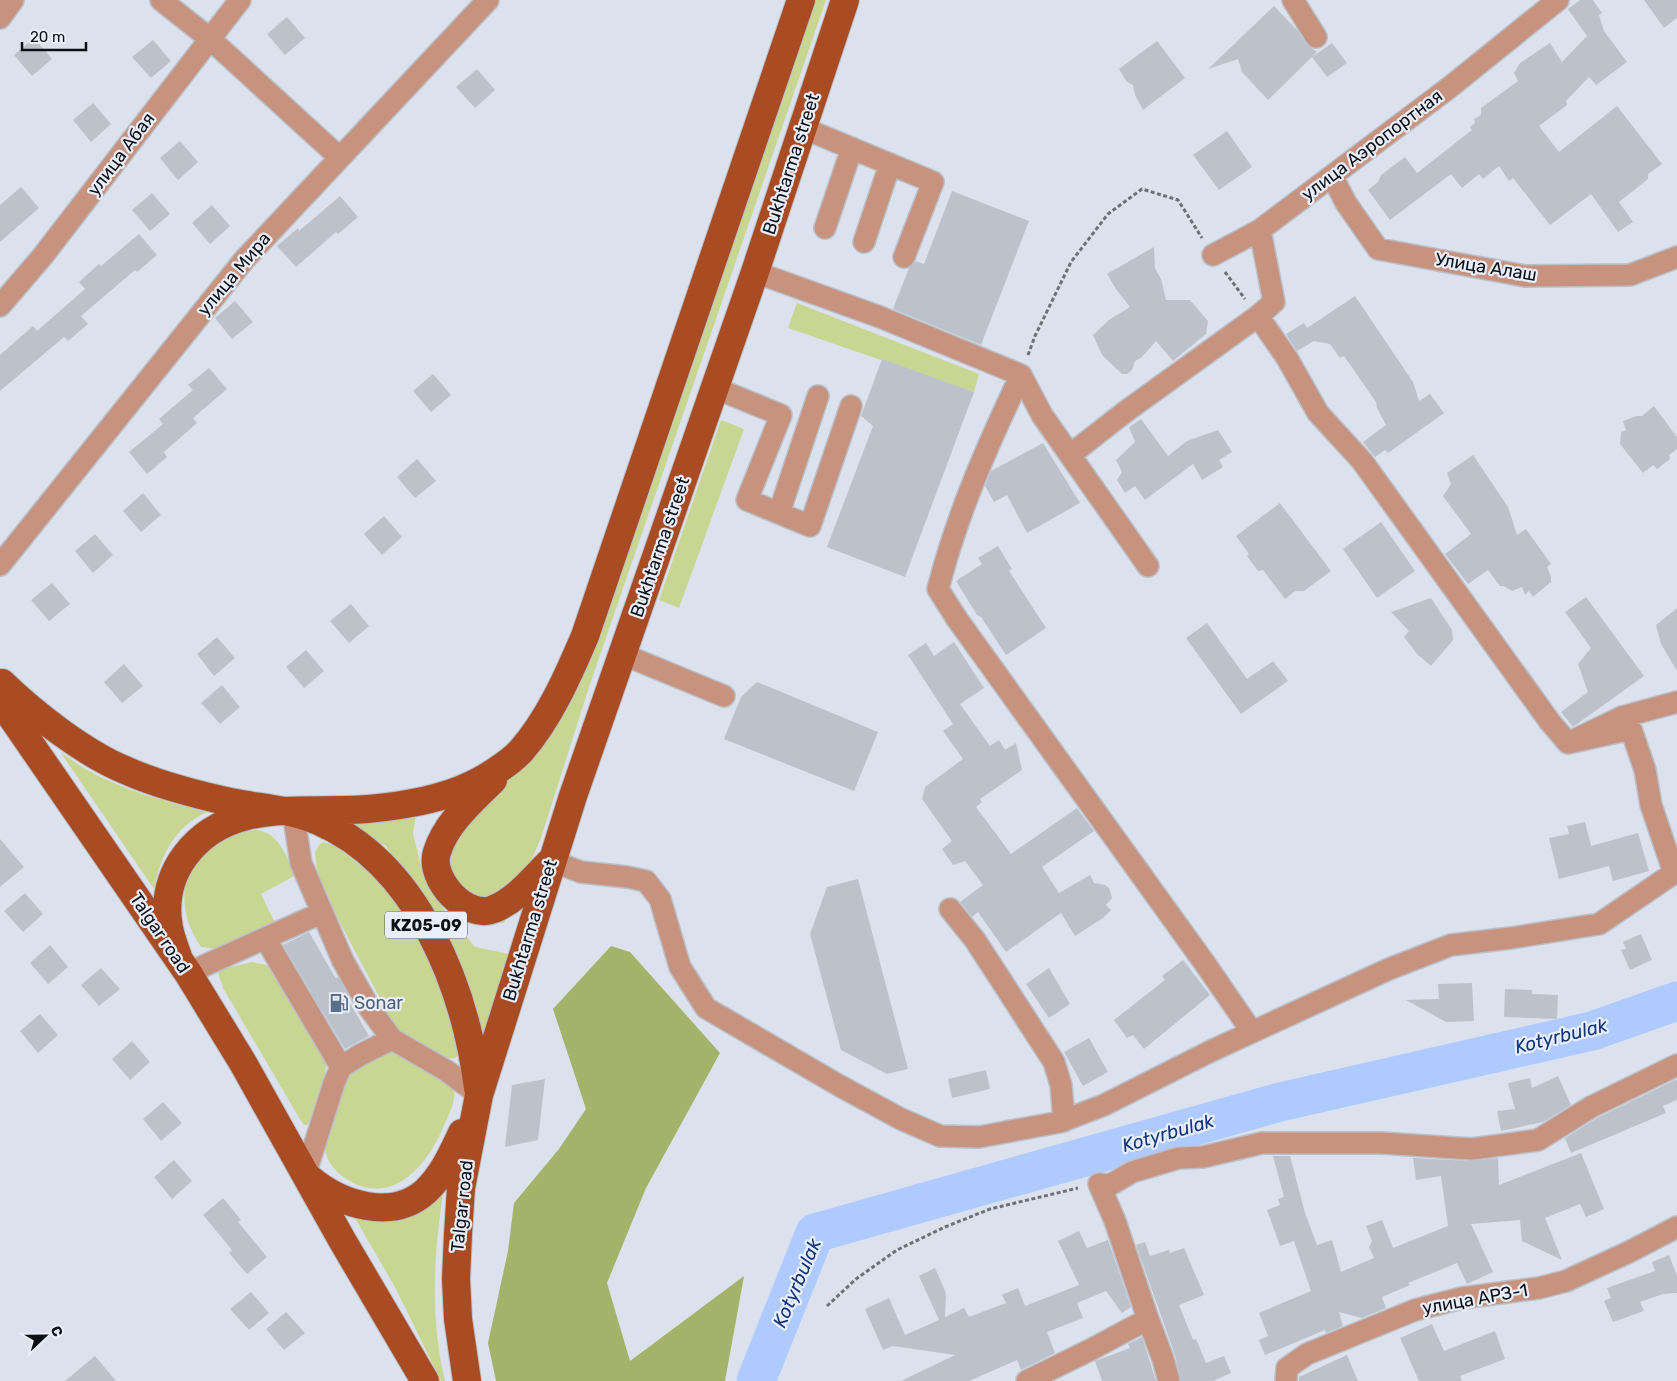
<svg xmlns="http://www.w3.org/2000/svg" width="1677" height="1381" font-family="Rubik,sans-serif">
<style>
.green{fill:#c8d692}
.forest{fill:#a4b369}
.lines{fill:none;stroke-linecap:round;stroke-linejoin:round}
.river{stroke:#afcafe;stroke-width:39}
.building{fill:#bbc2cc}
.minor-tunnel{stroke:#bcc2cc;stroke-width:21;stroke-dasharray:21 11;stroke-linecap:butt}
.minor-casing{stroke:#bac0ca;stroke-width:24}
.major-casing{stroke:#bac0ca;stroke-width:30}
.path{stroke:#6c7077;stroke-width:3;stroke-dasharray:4 2.5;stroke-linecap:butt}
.minor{stroke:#c8937e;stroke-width:21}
.major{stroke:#a94b23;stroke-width:28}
.labels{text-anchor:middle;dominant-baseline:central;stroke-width:4.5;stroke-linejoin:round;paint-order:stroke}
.shield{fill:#e8effa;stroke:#4f5359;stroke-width:1}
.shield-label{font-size:16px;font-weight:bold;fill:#0e1014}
.street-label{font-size:18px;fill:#0e1014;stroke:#e8effa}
.service-label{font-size:18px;fill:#4e5e75;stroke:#e8effa;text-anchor:start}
.water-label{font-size:19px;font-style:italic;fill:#14357d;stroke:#e8effa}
</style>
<rect width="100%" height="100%" fill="#dbe2ed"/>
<path class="green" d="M813 0H826L590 684 541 838 504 923 477 921 451 893 436 829 448 804 543 741Z
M797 303 979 374 974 392 788 328Z
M721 420 744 429 679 608 659 600Z
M61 753C70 758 78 765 87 770 125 791 166 802 207 812 174 827 161 855 154 889Z
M416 813 413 834 422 870 443 908 475 947 509 954 479 1061 430 913 386 846 344 822Z
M256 830C279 832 286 857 296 875L261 894 275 923 217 949 201 947C174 907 179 864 222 841 233 835 243 831 256 830Z
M323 842 334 845 374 876 407 917 440 980 459 1048C458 1052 459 1056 455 1058 447 1062 412 1041 405 1035 399 1030 395 1024 390 1017L339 921 317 871 315 852 319 845Z
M252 962 266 965 272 969 324 1054C324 1057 326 1059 326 1062 327 1074 315 1116 307 1125H304L301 1121 223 988 218 973 223 969Z
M394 1049 453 1087C457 1099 450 1112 445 1123 429 1164 392 1210 345 1178 334 1171 326 1160 325 1148L342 1086 349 1073Z
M445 1181C434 1249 429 1313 445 1381H441L396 1289 355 1218 372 1220 387 1219Z"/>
<path class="forest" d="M611 946 630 952 720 1053 646 1188 607 1283 630 1361 744 1276 725 1381H496L488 1343 508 1251 514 1203 559 1149 586 1109 553 1009Z"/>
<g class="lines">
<path class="river" d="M756 1381 815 1233 1280 1102 1592 1031 1677 1001"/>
</g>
<path class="building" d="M1580 0H1593L1602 13 1599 15 1604 31 1627 62 1596 85 1589 77 1566 101 1567 105 1539 126 1559 152 1617 106 1662 164 1648 174V179L1619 202 1633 222 1618 232 1591 194 1550 225 1513 178 1509 181 1499 166 1483 179 1479 174 1462 188 1451 174 1390 220 1368 190 1378 182 1381 175 1405 157 1417 173 1472 130 1470 127 1475 123 1474 119 1481 115V108L1518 81 1514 73 1520 63 1550 43 1562 62 1587 36 1568 9Z
M1644 0H1677V18L1664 28Z
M1274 6 1298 31 1306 44 1317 52 1268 100 1242 72 1238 59 1208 69Z
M287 17 305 38 285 55 267 34Z
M34 38 52 59 32 76 14 55Z
M153 40 171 61 151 78 132 57Z
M1157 41 1185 78 1143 110 1135 95 1133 85 1127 82 1119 69Z
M1332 43 1347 63 1327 77 1312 57Z
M477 69 495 90 475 108 456 87Z
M93 103 111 124 91 142 73 120Z
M1227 131 1252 167 1219 190 1193 155Z
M180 141 198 162 178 180 160 158Z
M21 187 39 208 0 242V205Z
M952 191 1029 221 981 345 893 309 909 268 916 261 924 264Z
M152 193 170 214 150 231 132 210Z
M340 196 358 217 338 234 336 232 296 267 277 246 298 228 299 231Z
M212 205 230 226 210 244 192 223Z
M139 234 157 255 137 272 135 270 81 316 88 324 68 341 64 337 0 391V355L33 326 37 331 85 289 79 282 99 264 101 266Z
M1154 247 1155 268 1161 279 1166 300H1190L1208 321 1206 334 1173 361 1156 341 1141 358 1135 361 1132 370 1127 374H1122L1102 355 1093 335 1109 320 1130 307 1116 289 1107 274Z
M1355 296 1413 382 1419 401 1430 394 1444 413 1388 453 1385 450 1375 457 1363 442 1386 425 1377 408 1376 402 1344 356 1340 358 1330 344 1314 341 1297 351 1286 334 1304 323 1307 328Z
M235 301 253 322 232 339 215 318Z
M882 359 974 392 905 577 827 547 873 426 861 416Z
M209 368 227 389 193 418 197 423 164 452 167 457 147 474 129 452 163 424 159 419 193 390 188 385Z
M433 374 451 395 431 412 413 391Z
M1654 406 1677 437V449L1669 455 1670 459 1657 469 1653 465 1643 473 1620 444 1621 432 1626 430 1623 421 1637 416H1642Z
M1141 419 1168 456 1187 441 1218 430 1232 452 1219 460 1223 467 1202 480 1193 464 1145 500 1135 486 1125 493 1117 480 1122 472 1116 460 1135 442 1129 427Z
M1043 443 1080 503 1027 533 1007 495 994 502 985 486 991 471Z
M1473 455 1508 507 1517 535 1526 529 1551 564 1547 567 1551 577V582L1533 597 1529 591 1525 595 1522 587 1512 591 1504 586H1500L1488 570 1468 584 1445 554 1471 534 1443 496 1451 484 1447 473Z
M417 459 436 481 415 498 397 477Z
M143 493 161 515 141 532 123 511Z
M1280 503 1331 571 1304 591H1295L1285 599 1263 570 1258 571 1247 556 1249 554 1236 536Z
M384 516 402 537 382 555 364 534Z
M1381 522 1415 571 1377 598 1343 549Z
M95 534 113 555 93 573 75 551Z
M998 546 1012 569 1009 571 1046 628 1006 655 981 617 977 615 956 581 982 564 978 558Z
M52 583 70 604 49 621 31 600Z
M1586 597 1644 676 1573 727 1561 712 1588 692 1578 664 1591 648 1565 612Z
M1431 598 1452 630 1453 640 1431 666 1418 655 1404 637 1409 631 1391 612Z
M351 604 369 626 349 643 330 621Z
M1677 608V671L1661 644 1656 625Z
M1207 623 1247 679 1273 661 1288 681 1241 714 1186 638Z
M217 637 235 658 214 676 197 654Z
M954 642 984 688 960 704 990 746 999 740 1005 750 1016 743 1022 770 980 799 982 802 976 807 1011 854 1077 808 1094 831 1042 867 1059 893 1090 875 1094 883 1105 885 1109 888 1112 898 1106 905 1111 910 1103 918 1075 936 1061 913 1006 952 978 912 972 917 960 902 983 885 965 861 953 865 942 849 952 841 922 799 925 787 963 759 943 731 953 724 908 655 926 643 934 656Z
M306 650 324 671 304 688 286 667Z
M124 664 143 686 122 703 104 682Z
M757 682 878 732 854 791 724 739 741 697Z
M222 685 240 707 220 724 201 703Z
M1585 822 1591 846 1638 833 1649 871 1613 881 1609 866 1559 879 1549 838 1569 834 1567 826Z
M0 839 24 867 0 887Z
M858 879 908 1069 887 1074 841 1050 810 934 827 887Z
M25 893 43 914 23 932 4 911Z
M309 932 369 1036 345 1049 283 945Z
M1641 934 1652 960 1630 970 1621 950 1626 949 1623 942Z
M50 945 68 967 48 984 30 963Z
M1183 960 1210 995 1144 1049 1133 1035 1127 1038 1114 1020 1165 980 1162 976Z
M101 968 120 989 99 1006 81 985Z
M1049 968 1070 1004 1049 1018 1026 984Z
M1472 983 1474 1021 1446 1022 1406 1000 1439 999 1438 984Z
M1505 989 1532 990V994L1558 995 1557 1019 1504 1017Z
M40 1014 58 1035 38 1053 20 1031Z
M1089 1038 1108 1072 1083 1086 1064 1052Z
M132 1041 150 1062 130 1080 112 1059Z
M986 1070 990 1089 952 1098 948 1079Z
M1558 1076 1571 1105 1543 1122 1501 1131 1497 1111 1515 1109 1508 1083 1530 1078 1532 1088Z
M545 1079 538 1140 505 1147 512 1085Z
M1677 1079V1100L1663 1106 1666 1113 1571 1153 1565 1138 1597 1118Z
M163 1102 182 1123 161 1141 143 1119Z
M1581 1153 1604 1209 1586 1217 1580 1204 1545 1218 1562 1260 1522 1241 1520 1220 1471 1224 1493 1272 1467 1284 1457 1263 1408 1283 1410 1285 1382 1297 1386 1308 1362 1318 1339 1312 1343 1326 1326 1333 1325 1330 1265 1355 1259 1340 1268 1336 1259 1313 1311 1291 1294 1241 1280 1246 1267 1210 1280 1205 1278 1199 1284 1197 1273 1156H1290L1305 1213 1317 1245 1332 1240 1341 1272 1374 1258 1369 1247 1372 1241 1366 1226 1382 1220 1393 1248 1448 1226 1441 1176 1416 1180 1413 1158 1471 1161 1498 1158 1499 1185Z
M174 1160 192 1181 172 1199 154 1177Z
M223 1198 241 1220 238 1222 267 1257 247 1274 229 1253 232 1250 203 1215Z
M1079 1231 1087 1248 1108 1240 1131 1307 1122 1313 1106 1291 1077 1303 1083 1318 1047 1332 1055 1353 1021 1370 1017 1360 969 1381H901L955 1355 893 1346 883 1350 865 1309 889 1298 905 1335 939 1320 919 1276 935 1268 946 1293 945 1317 964 1308 969 1317 1006 1303 1002 1295 1018 1288 1025 1306 1079 1285 1058 1241Z
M1145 1242 1150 1256 1169 1250 1170 1253 1184 1248 1204 1295 1179 1305 1193 1340 1196 1339 1206 1363 1224 1356 1231 1373 1213 1381H1181L1175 1355 1136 1245Z
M1669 1255 1677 1276V1293L1663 1294 1640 1302 1644 1311 1613 1322 1604 1301 1611 1298 1607 1288 1655 1271 1652 1262Z
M251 1292 269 1313 249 1330 230 1309Z
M286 1312 305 1333 284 1350 266 1329Z
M1432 1324 1444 1351 1495 1331 1505 1359 1460 1376 1462 1381H1419L1400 1338Z
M1142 1337 1156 1381H1102L1095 1361 1130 1348 1128 1344Z
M1347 1355 1358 1381H1299V1377Z
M95 1356 116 1381H65Z"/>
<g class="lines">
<path class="minor-tunnel" d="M306 1008 354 980"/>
<g class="minor-casing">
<path id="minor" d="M161 0 209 38 339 157
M1293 0 1316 37
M0 18 13 0
M803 128 933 182 904 257
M1332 176 1346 203 1378 249 1525 276 1630 275 1677 257
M825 228 852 148
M864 242 890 164
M1213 255 1260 230
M755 272 880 317 1021 375 1042 415 1070 455 1125 412 1258 316 1287 358 1318 413 1362 461 1550 722 1568 743
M0 306 42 257 240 0
M1258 316 1274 302 1260 230 1450 87 1558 0
M1021 375C988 444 957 514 938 589L957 619 1206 965 1252 1032
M715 388 781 415 747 500 810 526 851 406
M1070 455 1148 566
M779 513 818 396
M0 565 244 260 488 0
M622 654 724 696
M293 812 301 863 343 961 370 1009 392 1039 447 1071 479 1095
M552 861 581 872 627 877 646 881 660 899 680 967 706 1008 840 1086 901 1119 940 1136 979 1137 1060 1122 1104 1105 1211 1051 1389 969 1451 945 1511 938 1599 924 1674 873 1651 805 1645 770 1631 729 1568 743 1622 717 1677 702
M950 909 975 940 1054 1062 1061 1085 1064 1121
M265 938 341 1067
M188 973 321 913
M305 1175 334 1083 341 1067 360 1055 392 1039
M1027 1381 1092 1349 1148 1319
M1169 1381 1163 1359 1148 1319 1115 1221 1099 1184 1110 1185 1132 1172 1179 1158 1203 1157 1262 1143H1381L1472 1149 1538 1140 1591 1107 1677 1065
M1286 1381 1287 1368 1307 1354 1415 1310 1462 1298 1539 1288 1566 1281 1629 1252 1677 1227"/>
</g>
<g class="major-casing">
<path id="major" d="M2 683C34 714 84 753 125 770 158 785 194 794 230 802 259 808 290 809 318 821 418 864 465 987 478 1088
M0 700 188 973 243 1063 342 1240 425 1381
M493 780C472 801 446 823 437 852 428 879 467 921 494 909 516 900 532 880 549 863
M178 957C175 948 171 938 169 928 159 873 195 829 247 816 282 807 330 812 368 809 401 806 440 800 471 785 485 779 510 763 521 751 549 719 568 676 585 636L801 0
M310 1179C340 1204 392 1222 426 1191 443 1175 452 1154 462 1133
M467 1381 458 1319 456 1279 458 1234 461 1188 479 1095 573 796 755 272 845 0"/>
</g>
<path class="path" d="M1225 272 1245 299
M1028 355 1035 336 1071 262 1108 214 1142 189 1178 200 1202 238
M827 1306 856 1279 897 1250 945 1227 990 1209 1078 1188"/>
<use href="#minor" class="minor"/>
<use href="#major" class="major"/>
</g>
<defs>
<g id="fuel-bare" transform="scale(1.5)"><path d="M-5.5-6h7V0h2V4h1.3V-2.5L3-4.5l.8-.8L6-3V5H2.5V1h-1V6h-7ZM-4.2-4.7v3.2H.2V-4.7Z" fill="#5c6f8a" stroke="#e8effa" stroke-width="2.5" paint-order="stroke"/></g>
</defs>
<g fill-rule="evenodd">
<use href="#fuel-bare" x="339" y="1003"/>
</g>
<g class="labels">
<rect class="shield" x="385" y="911.5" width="82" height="27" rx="4"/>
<g class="shield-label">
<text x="426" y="925">KZ05-09</text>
</g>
<g class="street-label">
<text transform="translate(1372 145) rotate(-37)">улица Аэропортная</text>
<text transform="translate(121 154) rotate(-53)">улица Абая</text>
<text transform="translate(791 164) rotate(-72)">Bukhtarma street</text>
<text transform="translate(1486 267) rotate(9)">Улица Алаш</text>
<text transform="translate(234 274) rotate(-50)">улица Мира</text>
<text transform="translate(660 547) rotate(-71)">Bukhtarma street</text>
<text transform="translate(530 930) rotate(-73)">Bukhtarma street</text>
<text transform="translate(160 933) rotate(56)">Talgar road</text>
<text transform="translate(462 1206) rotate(-84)">Talgar road</text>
<text transform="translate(1475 1299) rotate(-10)">улица АРЗ-1</text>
</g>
<g class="service-label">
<text x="354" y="1003">Sonar</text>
</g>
<g class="water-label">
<text transform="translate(1561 1036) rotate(-14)">Kotyrbulak</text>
<text transform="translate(1168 1133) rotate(-16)">Kotyrbulak</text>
<text transform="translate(797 1283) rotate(-67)">Kotyrbulak</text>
</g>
</g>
<g transform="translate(45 1336) rotate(68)" stroke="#e8effa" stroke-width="4" paint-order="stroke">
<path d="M0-4L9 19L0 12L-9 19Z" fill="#0e1014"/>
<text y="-8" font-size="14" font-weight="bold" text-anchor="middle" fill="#0e1014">С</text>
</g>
<path d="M22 42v8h64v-8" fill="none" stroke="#0e1014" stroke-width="2.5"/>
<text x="30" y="42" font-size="15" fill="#0e1014" stroke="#e8effa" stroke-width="4" paint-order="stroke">20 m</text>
</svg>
